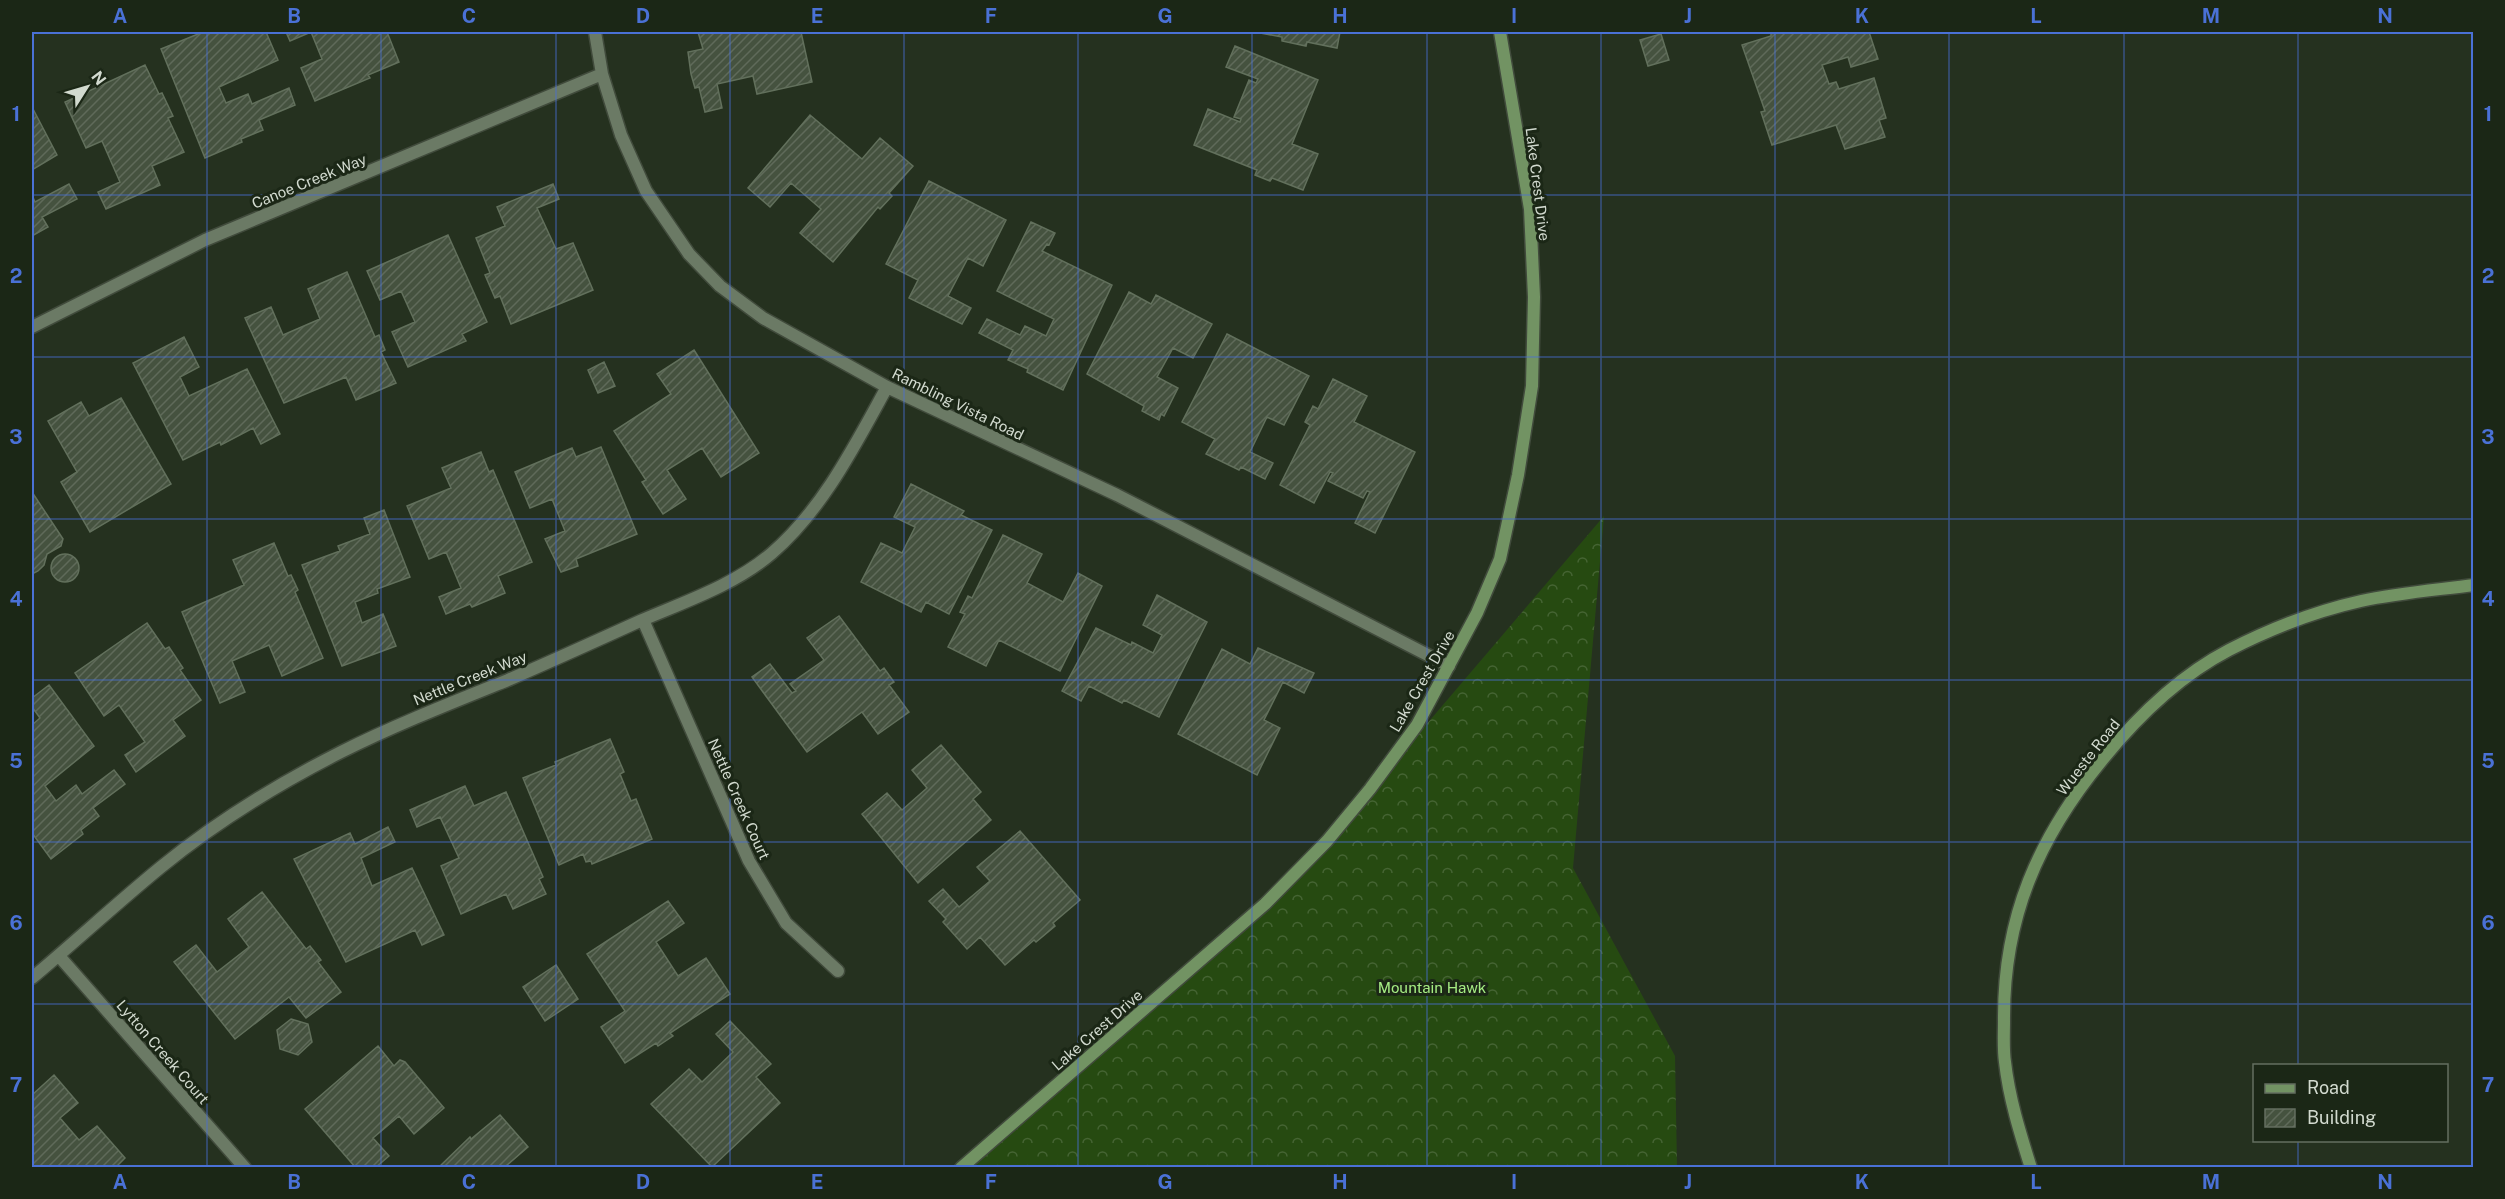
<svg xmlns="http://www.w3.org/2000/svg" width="2505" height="1199" font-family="'Public Sans',sans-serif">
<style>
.forest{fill:url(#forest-crowns)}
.building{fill:url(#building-hatch);stroke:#62705c;stroke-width:1.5}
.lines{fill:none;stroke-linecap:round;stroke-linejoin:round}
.street-casing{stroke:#414b3c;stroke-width:15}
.secondary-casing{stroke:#414b3c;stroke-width:15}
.street{stroke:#6b7a65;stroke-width:12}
.secondary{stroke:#729363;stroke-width:12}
.grid{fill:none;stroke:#4a71d6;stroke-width:1.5;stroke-opacity:0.55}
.labels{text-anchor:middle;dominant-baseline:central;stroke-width:6;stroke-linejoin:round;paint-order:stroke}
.street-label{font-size:15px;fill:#d2dacf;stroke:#1b2716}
.park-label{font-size:15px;fill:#a5ec83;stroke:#1b2716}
.neatline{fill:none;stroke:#4a71d6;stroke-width:2}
.grid-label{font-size:20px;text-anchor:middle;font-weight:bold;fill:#4a71d6}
</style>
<defs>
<pattern id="forest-crowns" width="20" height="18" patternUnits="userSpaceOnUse" patternTransform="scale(1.5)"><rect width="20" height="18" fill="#264a11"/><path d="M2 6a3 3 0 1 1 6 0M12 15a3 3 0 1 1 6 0" fill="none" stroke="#456433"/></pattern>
<pattern id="building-hatch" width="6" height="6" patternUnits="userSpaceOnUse" patternTransform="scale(1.5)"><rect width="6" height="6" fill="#45523f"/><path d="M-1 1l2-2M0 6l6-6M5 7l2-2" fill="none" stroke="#5f6a5a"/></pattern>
</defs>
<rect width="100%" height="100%" fill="#25311f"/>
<path class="forest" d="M1604 516 1573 868 1675 1056 1677 1167 958 1168 1327 841Z"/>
<path class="building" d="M203 32H266L278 60 219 87 226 103 248 94 252 104 289 88 295 105 259 120 263 130 241 139 242 142 205 158 161 49Z
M286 32H387L399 62 368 75 370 78 315 101 301 68 322 59 311 32 290 41Z
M698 32H801L812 82 757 94 753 76 717 84 722 108 705 112 699 87 695 88 691 74 688 52 703 49Z
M1255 32H1340L1337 48 1307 42 1306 46 1282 41V37Z
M1777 32H1869L1878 59 1851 67 1848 57 1822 65 1829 84 1836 82 1839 89 1874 78 1886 118 1879 120 1885 137 1845 149 1836 125 1772 145 1761 112 1765 111 1742 45 1771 36V34Z
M1661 34 1669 60 1648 66 1640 40Z
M1235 46 1318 80 1292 144 1318 154 1303 190 1272 178 1270 181 1255 175 1257 170 1194 145 1208 109 1240 122 1241 119 1234 117 1249 80 1256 83 1258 79 1226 67Z
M145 65 159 94 162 93 173 116 168 118 184 152 152 166 160 185 106 209 98 192 120 182 102 141 86 148 65 102Z
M32 107 57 155 32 170Z
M810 115 862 159 880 138 913 166 889 193 892 196 880 209 878 207 833 262 800 233 821 209 791 183 770 207 748 188Z
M929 181 1006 220 983 266 968 258 948 296 971 308 962 324 909 298 918 280 886 264Z
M69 184 77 199 42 217 48 227 32 236V195L35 202Z
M553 184 559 199 537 208 556 249 573 243 593 290 511 324 500 296 495 298 485 275 490 273 476 238 505 226 497 207Z
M1031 222 1055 233 1049 245 1047 244 1042 251 1112 285 1063 390 1027 372 1028 369 1008 360 1013 350 979 333 987 319 1020 335 1025 326 1046 336 1054 319 997 291Z
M448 235 487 322 462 334 466 341 408 367 392 332 415 322 401 291 380 300 367 271Z
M347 272 375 337 379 335 385 350 381 352 396 383 356 400 346 377 284 403 245 318 271 307 283 335 320 319 308 289Z
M1129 292 1151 304 1156 295 1212 324 1193 358 1173 348 1157 377 1178 388 1164 416 1161 414 1159 420 1142 411 1144 406 1087 374Z
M1227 334 1309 376 1284 425 1267 417 1250 452 1273 463 1265 479 1241 467 1239 470 1206 454 1215 439 1182 422Z
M184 337 199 367 180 377 189 396 247 369 280 434 261 444 253 428 221 445 220 442 183 460 133 363Z
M694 350 759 453 721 477 702 448 667 470 686 499 663 514 642 482 646 480 614 431 671 394 657 374Z
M604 362 615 386 598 393 588 370Z
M1333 379 1367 396 1354 422 1415 452 1375 533 1355 523 1370 492 1367 491 1363 498 1328 481 1333 473 1330 472 1314 503 1280 485 1310 425 1305 422 1313 406 1318 409Z
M121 398 171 484 90 532 61 482 77 472 48 421 81 402 89 416Z
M601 447 637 534 576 559 578 566 561 572 545 539 565 531 552 499 530 508 515 472 572 448 576 457Z
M481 452 489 472 493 470 532 562 498 576 505 593 472 607 470 604 446 614 439 597 461 588 446 552 429 559 407 506 451 488 442 468Z
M911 484 964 511 961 515 992 530 949 614 926 602 921 612 861 582 881 543 902 553 915 527 894 517Z
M32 492 63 539 61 546 47 554 44 565 38 571 32 574Z
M384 510 410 577 377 589 378 593 355 602 362 623 383 614 396 646 342 666 302 565 340 551 338 546 370 534 364 518Z
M1003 535 1042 554 1027 583 1063 602 1078 573 1102 586 1060 671 999 640 986 666 948 647 965 614 960 612 968 596 972 598Z
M274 543 288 576 291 575 298 590 295 592 323 658 282 676 269 645 232 661 245 692 220 703 182 612 244 585 233 560Z
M51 568a14 14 0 1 1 28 0a14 14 0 1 1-28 0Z
M1157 595 1207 622 1159 717 1124 700 1122 703 1089 686 1081 701 1062 691 1096 628 1131 645 1132 642 1153 653 1162 635 1143 625Z
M839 616 880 671 884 668 894 682 889 685 909 712 878 734 862 712 807 752 752 677 770 664 792 693 796 691 790 684 824 660 807 638Z
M147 623 165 649 169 647 183 668 180 670 201 700 173 720 185 736 136 772 125 755 145 742 119 705 104 716 75 673Z
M1258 648 1314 673 1304 693 1283 682 1264 720 1280 728 1257 775 1178 734 1222 649 1250 664Z
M49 685 94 746 45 786 56 801 76 785 82 794 114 770 125 784 93 808 99 816 81 830 83 834 51 859 32 833V725L40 718 32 707V698Z
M610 739 624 772 620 774 631 801 636 799 652 839 592 864 591 861 586 862 583 854 559 865 523 778 556 765 555 762Z
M941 745 981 792 973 799 991 820 918 883 862 814 887 793 902 810 927 788 912 770Z
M465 786 474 806 506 792 543 877 539 879 546 894 513 909 506 894 461 914 441 866 459 858 440 817 417 827 410 810Z
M388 827 395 842 361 858 372 886 412 868 444 935 422 945 415 930 346 962 294 859 350 833 355 844Z
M1020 831 1080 900 1053 923 1055 926 1036 942 1034 940 1005 965 980 937 967 949 943 922 946 919 929 901 943 889 959 907 990 881 977 867Z
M262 892 306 949 310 946 321 960 318 962 341 992 306 1018 289 997 235 1039 174 962 196 945 217 972 249 947 228 919Z
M668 901 684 923 656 942 678 976 706 958 730 994 670 1033 673 1036 658 1046 656 1043 625 1063 601 1027 625 1011 587 954Z
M556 965 578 999 545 1021 523 987Z
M291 1019 308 1024 312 1042 298 1055 280 1049 277 1030Z
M730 1021 771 1064 756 1077 780 1103 712 1167 651 1104 689 1069 702 1082 733 1052 716 1034Z
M378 1046 394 1066 400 1060 405 1062 444 1108 414 1134 399 1116 373 1138 389 1156 375 1168H356L305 1109Z
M54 1075 78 1103 60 1118 79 1140 97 1126 125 1158 115 1168H32V1095Z
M500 1115 528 1147 506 1166 507 1168H438L470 1137 471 1139Z"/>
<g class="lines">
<g class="street-casing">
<path id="street" d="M595 32 602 74 621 135 646 191 689 254 720 286 763 318 887 387 1117 495 1449 666
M32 327 205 240 602 74
M643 620 749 861 786 923 838 971
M59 956 245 1168
M32 978C75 942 117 903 161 867 216 822 278 784 341 752 395 725 451 703 508 680 552 661 596 641 640 621 684 602 735 585 772 553 823 509 855 445 887 387"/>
</g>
<g class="secondary-casing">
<path id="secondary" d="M961 1168 1265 904 1327 841 1370 789 1417 725 1477 613 1500 559 1518 475 1532 386 1534 297 1530 209 1500 32
M2031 1168C2020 1133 2009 1098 2005 1062 2003 1049 2004 1034 2004 1021 2003 918 2038 838 2103 759 2138 716 2179 676 2229 650 2270 629 2316 611 2361 601 2398 593 2436 590 2474 585"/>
</g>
<use href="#street" class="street"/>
<use href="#secondary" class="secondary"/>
</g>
<path class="grid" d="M207 32V1168M381 32V1168M556 32V1168M730 32V1168M904 32V1168M1078 32V1168M1252 32V1168M1427 32V1168M1601 32V1168M1775 32V1168M1949 32V1168M2124 32V1168M2298 32V1066M32 195H2474M32 357H2474M32 519H2474M32 680H2474M32 842H2474M32 1004H2474M2298 1140V1168"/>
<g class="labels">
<g class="street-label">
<text transform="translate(309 181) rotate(-22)">Canoe Creek Way</text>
<text transform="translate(1538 184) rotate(83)">Lake Crest Drive</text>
<text transform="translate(958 404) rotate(26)">Rambling Vista Road</text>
<text transform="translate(470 678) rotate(-22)">Nettle Creek Way</text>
<text transform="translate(1422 681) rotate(-60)">Lake Crest Drive</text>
<text transform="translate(2088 757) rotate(-52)">Wueste Road</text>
<text transform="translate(739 799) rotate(66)">Nettle Creek Court</text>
<text transform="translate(1097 1030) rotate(-41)">Lake Crest Drive</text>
<text transform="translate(163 1052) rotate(49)">Lytton Creek Court</text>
</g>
<g class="park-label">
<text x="1432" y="987">Mountain Hawk</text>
</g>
</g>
<rect width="2505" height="1199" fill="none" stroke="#1b2716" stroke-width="66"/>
<rect x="2253" y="1064" width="195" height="78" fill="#1b2716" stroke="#646f60" stroke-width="1.5"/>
<rect x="2265" y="1084" width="30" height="9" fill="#729363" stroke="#646f60" stroke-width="1.5"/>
<text x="2307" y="1094" font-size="18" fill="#d2dacf">Road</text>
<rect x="2265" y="1109" width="30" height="18" fill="url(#building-hatch)" stroke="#646f60" stroke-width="1.5"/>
<text x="2307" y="1124" font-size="18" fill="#d2dacf">Building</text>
<g transform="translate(87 87) rotate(53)" stroke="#1b2716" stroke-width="4.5" paint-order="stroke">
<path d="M0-4.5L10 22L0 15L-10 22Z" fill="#d2dacf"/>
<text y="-9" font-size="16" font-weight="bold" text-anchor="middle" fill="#d2dacf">N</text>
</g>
<rect x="33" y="33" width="2439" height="1133" class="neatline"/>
<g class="grid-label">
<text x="120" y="23">A</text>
<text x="294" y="23">B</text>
<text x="469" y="23">C</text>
<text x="643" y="23">D</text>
<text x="817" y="23">E</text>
<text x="991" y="23">F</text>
<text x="1165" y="23">G</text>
<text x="1340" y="23">H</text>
<text x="1514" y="23">I</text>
<text x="1688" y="23">J</text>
<text x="1862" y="23">K</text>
<text x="2036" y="23">L</text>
<text x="2211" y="23">M</text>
<text x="2385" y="23">N</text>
<text x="16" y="121">1</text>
<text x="2488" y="121">1</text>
<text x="16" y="283">2</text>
<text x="2488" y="283">2</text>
<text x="16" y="444">3</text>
<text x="2488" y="444">3</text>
<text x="16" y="606">4</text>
<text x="2488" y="606">4</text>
<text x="16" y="768">5</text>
<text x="2488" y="768">5</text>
<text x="16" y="930">6</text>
<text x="2488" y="930">6</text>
<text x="16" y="1092">7</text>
<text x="2488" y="1092">7</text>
<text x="120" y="1189">A</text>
<text x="294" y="1189">B</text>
<text x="469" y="1189">C</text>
<text x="643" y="1189">D</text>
<text x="817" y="1189">E</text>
<text x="991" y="1189">F</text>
<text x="1165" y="1189">G</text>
<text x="1340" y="1189">H</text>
<text x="1514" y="1189">I</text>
<text x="1688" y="1189">J</text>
<text x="1862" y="1189">K</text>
<text x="2036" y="1189">L</text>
<text x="2211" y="1189">M</text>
<text x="2385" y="1189">N</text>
</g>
</svg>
